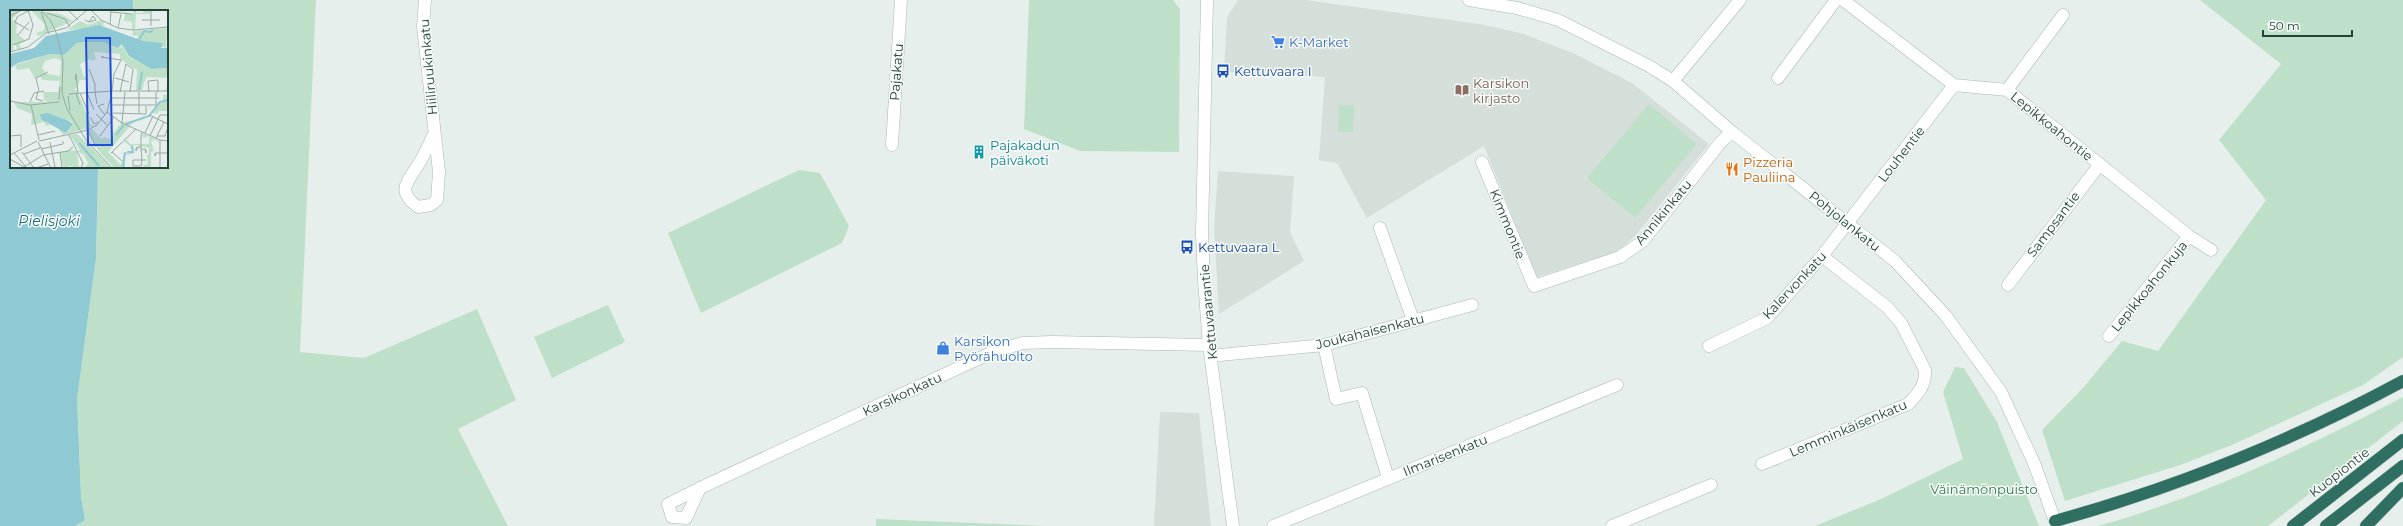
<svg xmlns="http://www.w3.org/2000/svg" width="2403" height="526" font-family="Montserrat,sans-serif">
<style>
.built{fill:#d4dfda}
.green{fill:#bfe0c8}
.water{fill:#8ec9d4}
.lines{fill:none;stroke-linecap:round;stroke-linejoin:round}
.street-casing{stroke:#a8b8b2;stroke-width:13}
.secondary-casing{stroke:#a4bbb3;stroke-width:13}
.highway-casing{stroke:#c2cac8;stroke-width:13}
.street{stroke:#fff;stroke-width:12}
.secondary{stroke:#fff;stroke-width:12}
.highway{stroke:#2f6f62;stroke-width:12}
.labels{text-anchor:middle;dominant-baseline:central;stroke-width:3;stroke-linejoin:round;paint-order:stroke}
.shop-label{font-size:13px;fill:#366cbe;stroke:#f7fbf9;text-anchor:start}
.street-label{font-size:13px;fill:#24423a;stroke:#f7fbf9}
.transit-label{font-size:13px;fill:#164399;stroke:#f7fbf9;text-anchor:start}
.education-label{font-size:13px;fill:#785e54;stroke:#f7fbf9;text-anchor:start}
.culture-label{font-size:13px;fill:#0d838f;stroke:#f7fbf9;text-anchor:start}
.food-label{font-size:13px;fill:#c56008;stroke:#f7fbf9;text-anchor:start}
.park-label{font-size:13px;fill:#2d7a4b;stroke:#f7fbf9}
.water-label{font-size:14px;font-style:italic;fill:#1c6f80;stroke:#f7fbf9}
.inset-river{fill:none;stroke:#8ec9d4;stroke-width:2}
.inset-road{fill:none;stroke:#98aaa4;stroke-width:1}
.view{fill:#1d4ed8;fill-opacity:0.15;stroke:#1d4ed8;stroke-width:2}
.inset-edge{fill:none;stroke:#24423a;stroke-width:2}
</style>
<rect width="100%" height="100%" fill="#e6efeb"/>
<path class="built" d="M1238 0H1305L1480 24 1524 34 1575 54 1632 83 1709 144 1636 235 1623 247 1613 253 1537 277 1484 146 1367 218 1337 163 1319 160 1325 77 1224 72 1227 17Z
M1218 171 1294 176 1290 232 1304 261 1219 314 1214 228Z
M1160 412 1199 413 1211 526H1154Z"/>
<path class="green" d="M133 0H316L300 352 364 358 477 309 516 400 458 429 508 526H75L85 520 81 497 77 399 96 258 98 167H167V11H133Z
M1029 0H1173L1180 9 1179 152 1080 151 1024 129Z
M2200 0H2403V357L2363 385 2232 445 2180 465 2065 501 2042 430 2083 388 2122 341 2158 351 2266 200 2219 140 2281 64Z
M1649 104 1697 144 1635 218 1587 178Z
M1339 105H1354L1353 132H1338Z
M799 170 820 173 849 226 842 243 701 313 668 233Z
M608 305 625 342 552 378 534 337Z
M1955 367 1964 368 1997 422 2039 526H1815L1881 499 1963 459 1943 392Z
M2403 397V421L2268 526H2098C2205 496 2305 448 2403 397Z
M876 519 1047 526H876Z"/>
<path class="water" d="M0 0H133V11H11V167H98L96 258 77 399 81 497 85 520 75 526H0Z"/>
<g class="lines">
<g class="street-casing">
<path id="street" d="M425 0 423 26 439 172 437 200 431 205 418 207C396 191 407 183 418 165 424 156 429 144 434 134
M1843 0 1954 85 2007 90 2189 236 2211 250
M1778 78 1836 0
M2007 90 2063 15
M892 145 901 0
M1482 162 1534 286 1620 257 1643 241 1720 143 1732 132
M1380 228 1413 320
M2008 285 2100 164
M2109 336 2189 236
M1324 345 1336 399 1362 393 1388 478
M1709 346 1767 318 1822 256 1954 85
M1220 355 1324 345 1472 305
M1762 464 1908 404C1918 394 1926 385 1925 370L1901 323 1887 307 1822 256
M700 488 668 504 672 517 686 518 700 488 995 351 1023 343 1052 342 1209 345
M1273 526 1617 385
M1612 526 1711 485"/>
</g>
<g class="secondary-casing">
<path id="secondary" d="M1207 0 1202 234 1204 280 1209 345 1233 526
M1469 0 1517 8 1558 20 1649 66 1673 81 1732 132 1895 261 1946 316 2001 392 2034 463 2055 521
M1673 81 1740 0"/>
</g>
<g class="highway-casing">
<path id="highway" d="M2055 521C2178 487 2290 442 2403 381
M2293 526 2403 440
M2326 526 2403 466
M2366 526 2403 488"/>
</g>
<use href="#street" class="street"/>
<use href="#secondary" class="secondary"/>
<use href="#highway" class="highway"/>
</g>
<defs>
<g id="supermarket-bare" transform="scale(1.08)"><path d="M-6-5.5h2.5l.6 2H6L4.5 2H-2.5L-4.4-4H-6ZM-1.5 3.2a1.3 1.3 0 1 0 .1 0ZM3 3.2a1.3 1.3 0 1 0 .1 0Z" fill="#3f7fe0" stroke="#f7fbf9" stroke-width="2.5" paint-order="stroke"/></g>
<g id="bus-bare" transform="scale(1.08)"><path d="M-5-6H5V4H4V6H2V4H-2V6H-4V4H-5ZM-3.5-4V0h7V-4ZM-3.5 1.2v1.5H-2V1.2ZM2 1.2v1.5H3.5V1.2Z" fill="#1a4fb4" stroke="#f7fbf9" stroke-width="2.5" paint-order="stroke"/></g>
<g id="library-bare" transform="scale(1.08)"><path d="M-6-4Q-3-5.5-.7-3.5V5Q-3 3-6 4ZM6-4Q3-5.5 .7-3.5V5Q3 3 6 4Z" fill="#8d6e63" stroke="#f7fbf9" stroke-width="2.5" paint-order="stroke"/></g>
<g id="building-bare" transform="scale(1.08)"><path d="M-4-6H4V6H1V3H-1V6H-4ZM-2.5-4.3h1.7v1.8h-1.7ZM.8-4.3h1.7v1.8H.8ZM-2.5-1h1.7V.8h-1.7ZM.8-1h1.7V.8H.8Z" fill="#0f9aa8" stroke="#f7fbf9" stroke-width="2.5" paint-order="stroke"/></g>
<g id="restaurant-bare" transform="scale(1.08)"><path d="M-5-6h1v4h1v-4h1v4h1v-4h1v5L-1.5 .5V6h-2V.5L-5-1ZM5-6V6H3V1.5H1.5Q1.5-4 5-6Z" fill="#e8710a" stroke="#f7fbf9" stroke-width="2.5" paint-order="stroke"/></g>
<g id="shop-bare" transform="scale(1.08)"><path d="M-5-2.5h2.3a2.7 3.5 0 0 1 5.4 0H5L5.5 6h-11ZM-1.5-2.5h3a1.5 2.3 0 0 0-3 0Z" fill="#3f7fe0" stroke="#f7fbf9" stroke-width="2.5" paint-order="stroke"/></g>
</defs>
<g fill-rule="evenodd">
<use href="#supermarket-bare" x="1278" y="42"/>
<use href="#bus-bare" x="1223" y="71"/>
<use href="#library-bare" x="1462" y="90"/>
<use href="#building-bare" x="979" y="152"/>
<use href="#restaurant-bare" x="1732" y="169"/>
<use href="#bus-bare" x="1187" y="247"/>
<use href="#shop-bare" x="943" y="348"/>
</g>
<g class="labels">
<g class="shop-label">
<text x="1289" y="42">K-Market</text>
<text x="954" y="341">Karsikon<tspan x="954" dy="15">Pyörähuolto</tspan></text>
</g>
<g class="street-label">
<text transform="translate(428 67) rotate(-95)">Hiiliruukinkatu</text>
<text transform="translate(896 72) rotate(-86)">Pajakatu</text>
<text transform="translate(2052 126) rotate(39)">Lepikkoahontie</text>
<text transform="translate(1901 154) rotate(-52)">Louhentie</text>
<text transform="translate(1663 212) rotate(-50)">Annikinkatu</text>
<text transform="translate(1845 221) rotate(39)">Pohjolankatu</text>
<text transform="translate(1508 224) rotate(68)">Kimmontie</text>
<text transform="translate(2053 224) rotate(-53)">Sampsantie</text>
<text transform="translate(1794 285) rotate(-47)">Kalervonkatu</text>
<text transform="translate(2149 286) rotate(-51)">Lepikkoahonkuja</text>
<text transform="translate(1208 312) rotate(-95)">Kettuvaarantie</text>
<text transform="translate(1370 331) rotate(-14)">Joukahaisenkatu</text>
<text transform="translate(902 394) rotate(-25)">Karsikonkatu</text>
<text transform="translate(1848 428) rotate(-23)">Lemminkäisenkatu</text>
<text transform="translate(1445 455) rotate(-22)">Ilmarisenkatu</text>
<text transform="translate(2339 472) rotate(-38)">Kuopiontie</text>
</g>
<g class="transit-label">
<text x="1234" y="71">Kettuvaara I</text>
<text x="1198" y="247">Kettuvaara L</text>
</g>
<g class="education-label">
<text x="1473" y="83">Karsikon<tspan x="1473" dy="15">kirjasto</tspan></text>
</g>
<g class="culture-label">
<text x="990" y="145">Pajakadun<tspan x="990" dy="15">päiväkoti</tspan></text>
</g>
<g class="food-label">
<text x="1743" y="162">Pizzeria<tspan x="1743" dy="15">Pauliina</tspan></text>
</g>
<g class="park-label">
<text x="1984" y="489">Väinämönpuisto</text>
</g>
<g class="water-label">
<text x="49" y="221">Pielisjoki</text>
</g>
</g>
<g transform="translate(10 10)">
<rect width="158" height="158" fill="#e6efeb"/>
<path d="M0 0H11L2 9 7 12 6 23 16 31 9 34 11 39 7 40 6 35H3L4 41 0 39ZM21 0 51 4 63 11 28 26 26 23 34 20 35 15ZM123 0H126V3H133L134 0H140V4H126L125 19H122V12L111 10H114L115 4H123ZM91 10 94 12 93 17 57 20 70 11 78 15ZM157 18 156 38 131 31 127 29 128 25 122 26 123 21ZM75 32H94L111 38 112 34 118 46 141 59 158 58V68L136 67 132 80 126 81 127 60 110 49V44L84 42 86 49 82 51 81 49 70 54 74 67H77V80V70H70L67 78 63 80H67L81 115H84L82 117 53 125 47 117 56 123 63 115 61 111 35 103 30 104 40 115 36 116 34 112 21 115 22 104 7 98 4 92H38L34 90 33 82H48L50 71 32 70 30 66 25 69 19 58 7 60 5 55 40 44 54 45 67 33ZM46 48 51 51 50 66 37 64 32 58 35 51ZM153 85H158V101H149L147 104 141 102 153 91ZM125 110 98 142 111 155 114 144 122 142 121 137 114 131 116 129 120 134H139V126L133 128 132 123 149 131V133L146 130 141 131 144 141 141 142V158L132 156 138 154 137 145 139 144V138L126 135 123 136V144L115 145V158H104L88 140 79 120 82 119 92 129 95 127 99 129 111 113ZM67 124 79 135 101 158H75L78 153 74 145 68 141 70 140 60 125ZM60 140 67 141 69 158 59 156 53 158 51 142Z" fill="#bfe0c8" fill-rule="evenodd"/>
<path d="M89 15 133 31 153 33 151 38H157V33L158 58 141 59 119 46 112 34 108 38 94 32H75L67 33 54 45 40 44 8 53 0 58V44L24 38 36 26ZM37 103 57 110 63 114 56 123 31 109 30 104Z" fill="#8ec9d4"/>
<path class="inset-river" d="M129 30 134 21 140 22 143 20M129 80 132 62M116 114 139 106 150 92 158 90M106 125 114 115M69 133 89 156M117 142H123L122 136M113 158 115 142"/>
<path class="inset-road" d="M18 0 23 15 19 29M31 0 41 11 47 25 53 51 52 83 57 99 76 130 102 158M58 0 68 10M81 0 91 10 108 18 123 20 158 17M31 2 39 24M101 2 122 4M37 3 55 9 60 17M0 6 12 0M75 10 79 12 86 10 83 6 79 12M132 10H150M5 12 19 20M5 13 7 7 18 1M100 14 101 0M141 16V0M108 18 111 4M8 25 19 12M3 35 19 29M0 42 18 37 36 23 56 18 77 0M94 47H91L111 50 104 64 102 81M79 59 85 74V82M105 68 119 72M66 70 65 67 66 64 68 83M28 81 26 89 33 91M29 81 26 68 38 62M157 81 158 69M85 82 87 94M110 82 116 54 123 59 120 82M139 82 138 71 148 70V82M66 83 70 95M70 83 79 104M77 83 84 100M59 84 102 81H158M58 86 60 101M101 88H149M49 90 50 77M0 91 20 95 49 92M20 92 24 83 34 81M94 94 88 96 95 105M21 95 29 130M101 95H146V82M97 102 112 113 150 130 158 131M103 103 136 104V96M86 104 97 115M129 104V82M139 105 158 114M80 107 84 114 88 112M112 113 115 82M78 120 87 115 97 102 102 82M78 120 86 137M132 122 131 125V137L132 150 131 156H123V150H136M135 123 143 106M28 125 45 121M59 125 73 153 71 158M0 126 11 125V137M90 126 104 107M140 126 150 105H158M147 126H155L158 117M146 128 154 112M29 131 78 120M28 132 41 158M40 132 45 157M128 137 126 141V138L128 137H131M31 139 53 134V131M131 139H135L136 140V143L135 139M12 142 24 158M50 142 52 158M102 142 112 151M4 143 17 158M101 143 126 119M146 143 145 146V143H158M14 144 30 138M0 145 27 131M0 149 14 157 33 145 58 141 63 137M26 158 38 154M150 158V130"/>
<path class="view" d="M76 28H100L102 135H78Z"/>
<rect width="158" height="158" class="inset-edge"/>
</g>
<path d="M2263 30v6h89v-6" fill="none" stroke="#24423a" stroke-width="2"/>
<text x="2269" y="30" font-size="12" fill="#24423a" stroke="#f7fbf9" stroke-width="3" paint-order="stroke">50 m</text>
</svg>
